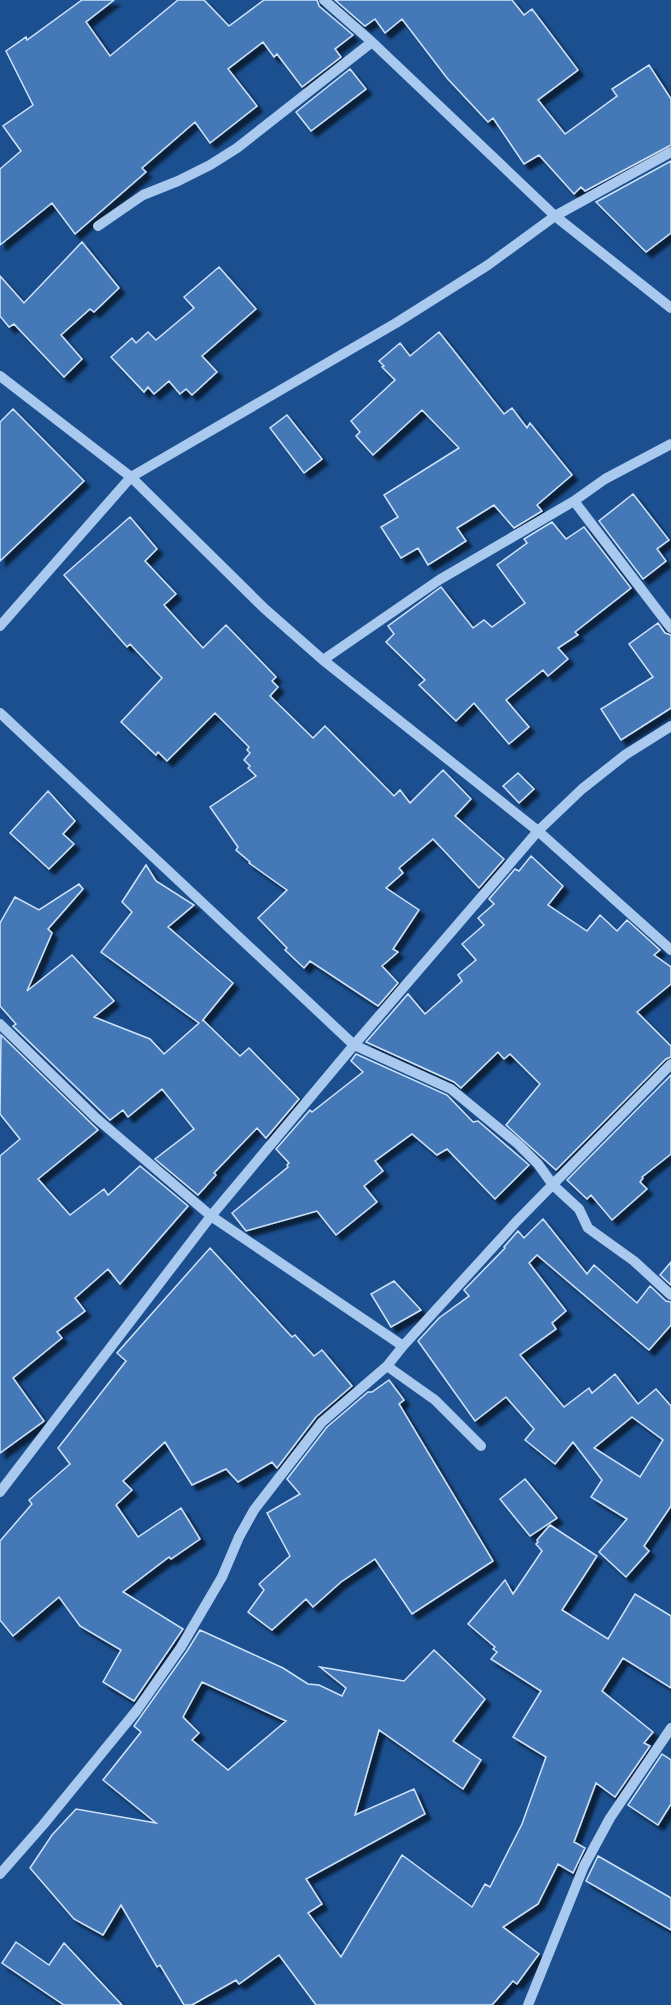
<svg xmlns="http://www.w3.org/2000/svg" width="671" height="2005" font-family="Barlow,sans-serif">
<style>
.building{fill:#4478b7;stroke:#cfe3fa;stroke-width:1.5;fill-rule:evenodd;filter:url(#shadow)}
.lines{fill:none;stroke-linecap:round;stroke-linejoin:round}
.minor{stroke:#a9c9ee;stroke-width:10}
</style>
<defs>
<filter id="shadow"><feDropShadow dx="5.5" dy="5.5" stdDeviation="1.5" flood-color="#0009"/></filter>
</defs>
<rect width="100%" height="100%" fill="#1b4f8f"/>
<path class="building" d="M82 0H114L86 22 110 56 178 0H204L229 26 264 0H317L319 6 353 35 335 49 341 57 302 87 277 54 274 57 263 42 228 69 257 106 210 143 195 122 142 168 146 172 75 234 52 203 0 245V169L21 151 3 126 33 105 6 51 26 37 27 40Z
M335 0H512L524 15 532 9 578 70 538 100 565 134 617 96 612 89 649 65 671 99V145L585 191 581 187 574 194 539 155 524 164 493 118 488 122 447 78 402 19 385 33 375 19 365 26Z
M350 69 366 89 311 131 296 112Z
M671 161V233L646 252 596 202Z
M82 242 119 288 94 312 90 309 61 335 82 359 64 377 14 324 9 327 0 316V276L24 303Z
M219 267 256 309 202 356 217 372 192 395 186 389 180 394 169 381 154 394 148 387 144 392 111 357 132 338 136 343 148 332 156 340 194 308 184 297Z
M439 332 504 414 512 408 527 428 530 423 572 475 537 505 542 511 514 528 494 505 457 528 466 541 428 565 418 548 401 558 381 527 398 517 384 495 459 448 422 410 373 455 356 436 360 432 351 421 395 380 382 367 384 366 379 361 400 343 410 356Z
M13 409 84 481 0 561V422Z
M287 415 322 459 304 473 270 428Z
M633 494 669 540 657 549 666 561 643 579 599 521Z
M130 517 157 549 145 561 176 594 164 605 203 648 226 625 276 677 272 681 278 687 270 696 313 738 325 726 394 796 400 790 410 803 443 770 471 799 455 816 504 859 479 888 433 839 399 868 403 873 386 888 419 910 393 949 398 952 382 966 398 983 378 1006 310 961 304 968 285 950 287 948 258 918 287 890 249 863 250 862 236 850 238 847 210 807 256 776 248 768 250 766 244 760 250 753 247 750 249 747 215 713 167 761 158 752 156 755 121 722 162 678 130 644 127 647 64 575Z
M552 522 566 539 584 527 631 588 575 632 578 635 558 648 568 659 548 676 543 670 506 700 529 727 509 744 474 703 456 721 419 685 425 680 386 642 394 634 388 626 441 587 473 628 484 620 492 627 525 603 497 565 527 543 524 539Z
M658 623 665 633 671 635V708L621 740 601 709 653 677 629 644Z
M518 773 534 789 519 803 503 786Z
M48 791 75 821 63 834 74 844 49 869 10 833Z
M531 856 563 886 548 905 587 931 600 915 617 931 627 920 660 950 654 955 671 967V984L637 1012 671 1046V1057L666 1059 556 1170 506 1125 540 1084 510 1054 504 1059 498 1052 461 1088 454 1082 366 1042 408 994 425 1014 462 981 458 975 476 960 462 944 484 925 478 918 494 904 489 899 515 869 519 871Z
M146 865 156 881 194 905 168 927 233 983 202 1021 203 1020 240 1056 249 1048 299 1099 266 1138 257 1128 214 1173 216 1175 198 1195 155 1159 194 1129 162 1089 128 1117 123 1110 110 1120 13 1026 16 1024 0 1006V923L15 897 39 910 79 884 83 889 48 929 52 933 27 991 72 955 114 1001 94 1017 150 1039 164 1054 199 1023 101 952 132 912 122 902Z
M1 1035 98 1130 38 1179 70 1215 104 1189 108 1195 140 1166 188 1206 120 1284 108 1269 75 1298 85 1311 57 1332 62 1338 13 1378 44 1421 0 1453V1156L20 1139 0 1114Z
M356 1054 447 1095 473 1122 478 1121 529 1165 495 1199 447 1149 437 1155 412 1134 375 1161 383 1171 364 1186 377 1202 336 1235 317 1211 246 1231 232 1213 288 1167 287 1165 289 1163 276 1149 310 1110 312 1112 363 1072 351 1061Z
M671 1075V1154L642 1177 643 1178 640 1182 647 1189 612 1220 591 1195 587 1199 567 1180Z
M543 1219 587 1274 594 1265 637 1303 650 1286 666 1301 671 1302V1325L649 1350 537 1255 529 1263 566 1311 552 1323 556 1329 520 1355 564 1407 589 1388 592 1393 615 1374 638 1404 656 1389 671 1406V1506L644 1546 649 1551 626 1577 599 1552 627 1519 591 1497 602 1480 573 1442 555 1464 525 1440 534 1429 506 1397 475 1421 418 1341 439 1318 469 1296 464 1290 505 1248 504 1247 518 1231 524 1238ZM632 1417 663 1440 640 1477 594 1448Z
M210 1248 292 1337 295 1335 314 1356 322 1350 352 1386 316 1417 277 1468 272 1462 238 1482 226 1469 192 1485 165 1442 123 1481 132 1490 116 1505 138 1537 181 1508 200 1539 171 1559 169 1557 123 1592 183 1629 134 1701 103 1682 121 1650 80 1626 59 1597 13 1636 0 1620V1541L32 1504 29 1500 70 1464 58 1448 126 1361 117 1353Z
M671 1262V1285L660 1275Z
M394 1281 421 1310 391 1327 371 1294Z
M389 1380 404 1400 399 1404 493 1561 412 1614 375 1559 341 1582 313 1607 306 1599 272 1630 248 1612 264 1590 259 1584 290 1556 267 1513 300 1494 287 1479 327 1427 368 1392H372Z
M525 1479 557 1518 530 1536 500 1499Z
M550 1525 597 1556 562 1610 608 1639 635 1594 671 1616V1688L623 1658 602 1691 653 1732 644 1743 650 1746 615 1797 596 1783 574 1842 585 1848 573 1873 558 1864 538 1904 503 1927 539 1954 517 1984 513 1981 492 2005H316L279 1955 239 1984 236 1980 192 2005H184L160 1965 157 1967 121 1905 103 1935 74 1919 30 1868 52 1835 76 1809 156 1823 103 1780 141 1732 134 1726 187 1651 200 1630 283 1668 308 1684 319 1685 342 1696 346 1688 320 1667 404 1681 434 1650 485 1699 453 1741 481 1760 463 1789 379 1730 355 1815 414 1789 425 1814 306 1879 322 1904 308 1913 341 1957 402 1855 472 1907 485 1884 490 1887 522 1824 546 1757 513 1737 541 1691 491 1659 497 1652 493 1649 495 1647 468 1624 505 1580 513 1594 542 1551 536 1544 538 1542 537 1540ZM202 1682 286 1721 228 1770 192 1740 199 1733 183 1717Z
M662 1754 671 1760V1804L658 1825 628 1805Z
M598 1856 671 1898V1930L586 1881Z
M16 1942 49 1965 64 1943 122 2005H64L2 1963Z"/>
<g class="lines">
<path class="minor" d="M324 0 372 42 555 216 671 308
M98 226 143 195 178 181 210 165 237 148 372 42
M0 376 131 477 265 609 323 660 538 831 671 950
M574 501 671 628
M0 626 131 477 396 323 488 265 555 216 671 152
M323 660 439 580 574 501 605 479 671 444
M0 713 354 1045 451 1089 518 1144 538 1164 553 1185 579 1209 588 1228 634 1261 671 1295
M0 1024 96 1118 211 1216 403 1346
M387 1366 435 1400 481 1446
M0 1492 211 1216 354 1045 538 831 582 789 625 755 671 726
M0 1874 43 1825 137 1710 181 1647 222 1577 239 1537 254 1510 322 1422 387 1366 403 1346 516 1222 671 1064
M528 2005 584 1866 610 1818 671 1728"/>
</g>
</svg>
